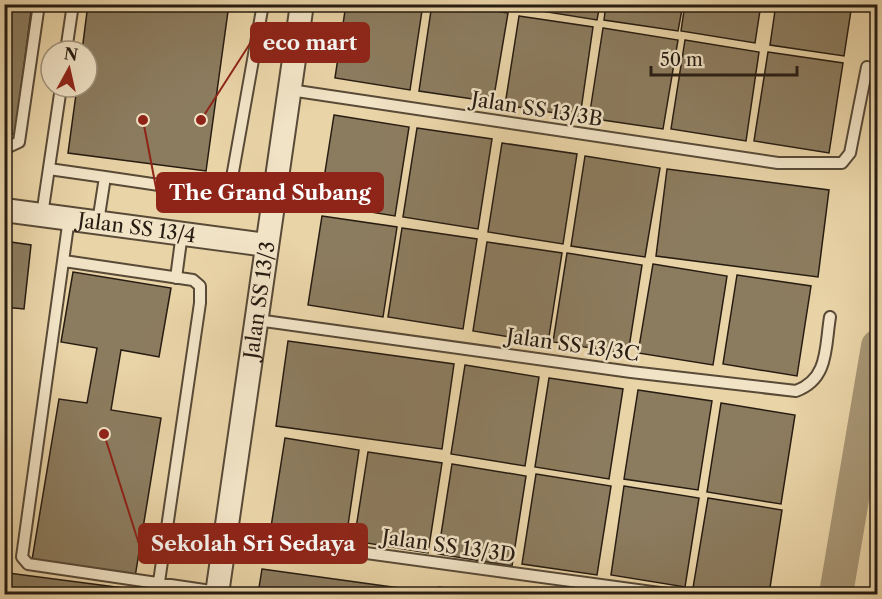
<svg xmlns="http://www.w3.org/2000/svg" width="882" height="599" font-family="'Libre Caslon Text',serif">
<style>
.lines{fill:none;stroke-linecap:round;stroke-linejoin:round}
.river{stroke:#a79574;stroke-width:34}
.building{fill:#8c7c5f;stroke:#271c12;stroke-width:1.5}
.service-casing{stroke:#584a37;stroke-width:14}
.minor-casing{stroke:#584a37;stroke-width:26}
.service{stroke:#f1e3c6;stroke-width:10}
.minor{stroke:#f1e3c6;stroke-width:22}
.labels{text-anchor:middle;dominant-baseline:central;stroke-width:5;stroke-linejoin:round;paint-order:stroke}
.street-label{font-size:20px;fill:#271c12;stroke:#f1e3c6}
.leader{fill:none;stroke:#8f2418;stroke-width:2}
.callout-dot{fill:#8f2418;stroke:#f1e3c6;stroke-width:2}
.callout{fill:#8f2418;stroke:#8f2418;stroke-width:2}
.callout-label{font-size:21px;text-anchor:middle;font-weight:bold;fill:#fff}
</style>
<rect width="100%" height="100%" fill="#e9d4a7"/>
<filter id="stains"><feTurbulence type="fractalNoise" baseFrequency=".00333" numOctaves="4"/><feColorMatrix values="0 0 0 0 .2 0 0 0 0 .09 0 0 0 0 .02 0 0 0 .5 -.17"/></filter>
<radialGradient id="worn" r=".72"><stop offset=".6" stop-color="#630" stop-opacity="0"/><stop offset="1" stop-color="#630" stop-opacity=".3"/></radialGradient>
<g class="lines">
<path class="river" d="M836 594 878 346"/>
</g>
<path class="building" d="M4 4H32L15 134 4 133Z
M88 4H229L206 171 68 153 77 87H87V51H82Z
M346 4H423L410 90 335 78Z
M432 4H452L508 13 493 102 419 91Z
M523 4H600L597 20 522 8Z
M606 4H683L678 31 604 20Z
M685 4H761L755 43 681 31Z
M776 4H852L844 56 770 45Z
M519 16 593 27 580 117 505 105Z
M603 28 678 40 663 129 589 118Z
M685 40 759 52 746 141 671 129Z
M768 52 843 63 829 153 754 141Z
M334 115 409 127 395 216 320 204Z
M417 128 492 139 478 229 403 217Z
M502 143 577 154 563 244 488 232Z
M585 156 660 168 645 257 571 246Z
M667 169 829 190 818 277 656 256Z
M322 216 397 227 383 317 308 305Z
M402 228 477 239 463 329 388 317Z
M4 241 31 245 24 309 4 307Z
M487 242 562 253 548 343 473 331Z
M567 253 642 265 628 354 553 342Z
M653 264 727 276 713 365 638 353Z
M73 272 171 288 159 357 121 350 111 410 161 418 135 577 32 560 59 399 87 403 97 348 61 342Z
M737 275 811 286 797 376 723 364Z
M288 341 454 364 442 449 276 426Z
M465 365 539 377 525 466 451 454Z
M549 378 623 389 609 479 535 467Z
M638 390 712 401 698 490 624 479Z
M721 403 795 415 781 504 707 492Z
M285 438 359 450 346 539 271 527Z
M368 452 442 463 428 553 354 541Z
M452 464 526 476 512 566 438 554Z
M536 474 611 486 597 575 522 564Z
M624 486 699 498 685 587 611 575Z
M708 498 782 510 769 594H736L693 588Z
M262 569 428 592V594H258Z
M8 573 170 594H5Z
M439 587 486 594H438Z"/>
<g class="lines">
<g class="service-casing">
<path id="service" d="M66 51 73 4
M290 90 778 163H842L850 153 867 67
M4 149 19 142 39 4
M49 169 105 177
M42 215 61 87
M69 218 22 557 28 564 218 592
M98 222 105 177 220 194 231 183 263 4
M64 261 193 280 200 286V303L159 582
M176 278 182 233
M257 320 631 372 796 391C829 379 825 347 830 317
M226 534 667 594"/>
</g>
<g class="minor-casing">
<g id="minor">
<path id="s1" d="M4 210 267 245"/>
<path id="s2" d="M217 594 302 4"/>
</g>
</g>
<use href="#service" class="service"/>
<use href="#minor" class="minor"/>
</g>
<g class="labels">
<g class="street-label">
<text transform="translate(537 109) rotate(9)">Jalan SS 13/3B</text>
<text stroke="none"><textPath href="#s1" startOffset="134">Jalan SS 13/4</textPath></text>
<text stroke="none"><textPath href="#s2" startOffset="297">Jalan SS 13/3</textPath></text>
<text transform="translate(573 345) rotate(8)">Jalan SS 13/3C</text>
<text transform="translate(449 546) rotate(8)">Jalan SS 13/3D</text>
</g>
</g>
<path class="leader" d="M201 120L251 42M143 120L157 193M104 434L139 544"/>
<g class="callout-dot">
<circle cx="201" cy="120" r="6"/>
<circle cx="143" cy="120" r="6"/>
<circle cx="104" cy="434" r="6"/>
</g>
<g class="callout">
<rect x="251" y="23" width="118" height="39" rx="6"/>
<rect x="157" y="173" width="226" height="39" rx="6"/>
<rect x="139" y="524" width="228" height="39" rx="6"/>
</g>
<g class="callout-label">
<text x="310" y="50">eco mart</text>
<text x="270" y="200">The Grand Subang</text>
<text x="253" y="551">Sekolah Sri Sedaya</text>
</g>
<rect width="882" height="599" fill="none" stroke="#e9d4a7" stroke-width="24"/>
<rect x="6" y="6" width="870" height="587" fill="none" stroke="#271c12" stroke-width="3"/>
<rect x="12" y="12" width="858" height="575" fill="none" stroke="#271c12" stroke-width="1.5"/>
<g transform="translate(69 69) rotate(8)"><circle r="28" fill="#f1e3c6" stroke="#a0937e" stroke-width="1.5"/>
<path d="M0-4.5L10 22L0 15L-10 22Z" fill="#8f2418"/>
<text y="-9" font-size="16" font-weight="bold" text-anchor="middle" fill="#271c12">N</text>
</g>
<path d="M651 66v9h146v-9" fill="none" stroke="#271c12" stroke-width="3"/>
<text x="660" y="66" font-size="18" fill="#271c12" stroke="#f1e3c6" stroke-width="4.5" paint-order="stroke">50 m</text>
<rect width="100%" height="100%" filter="url(#stains)"/>
<rect width="100%" height="100%" fill="url(#worn)"/>
</svg>
